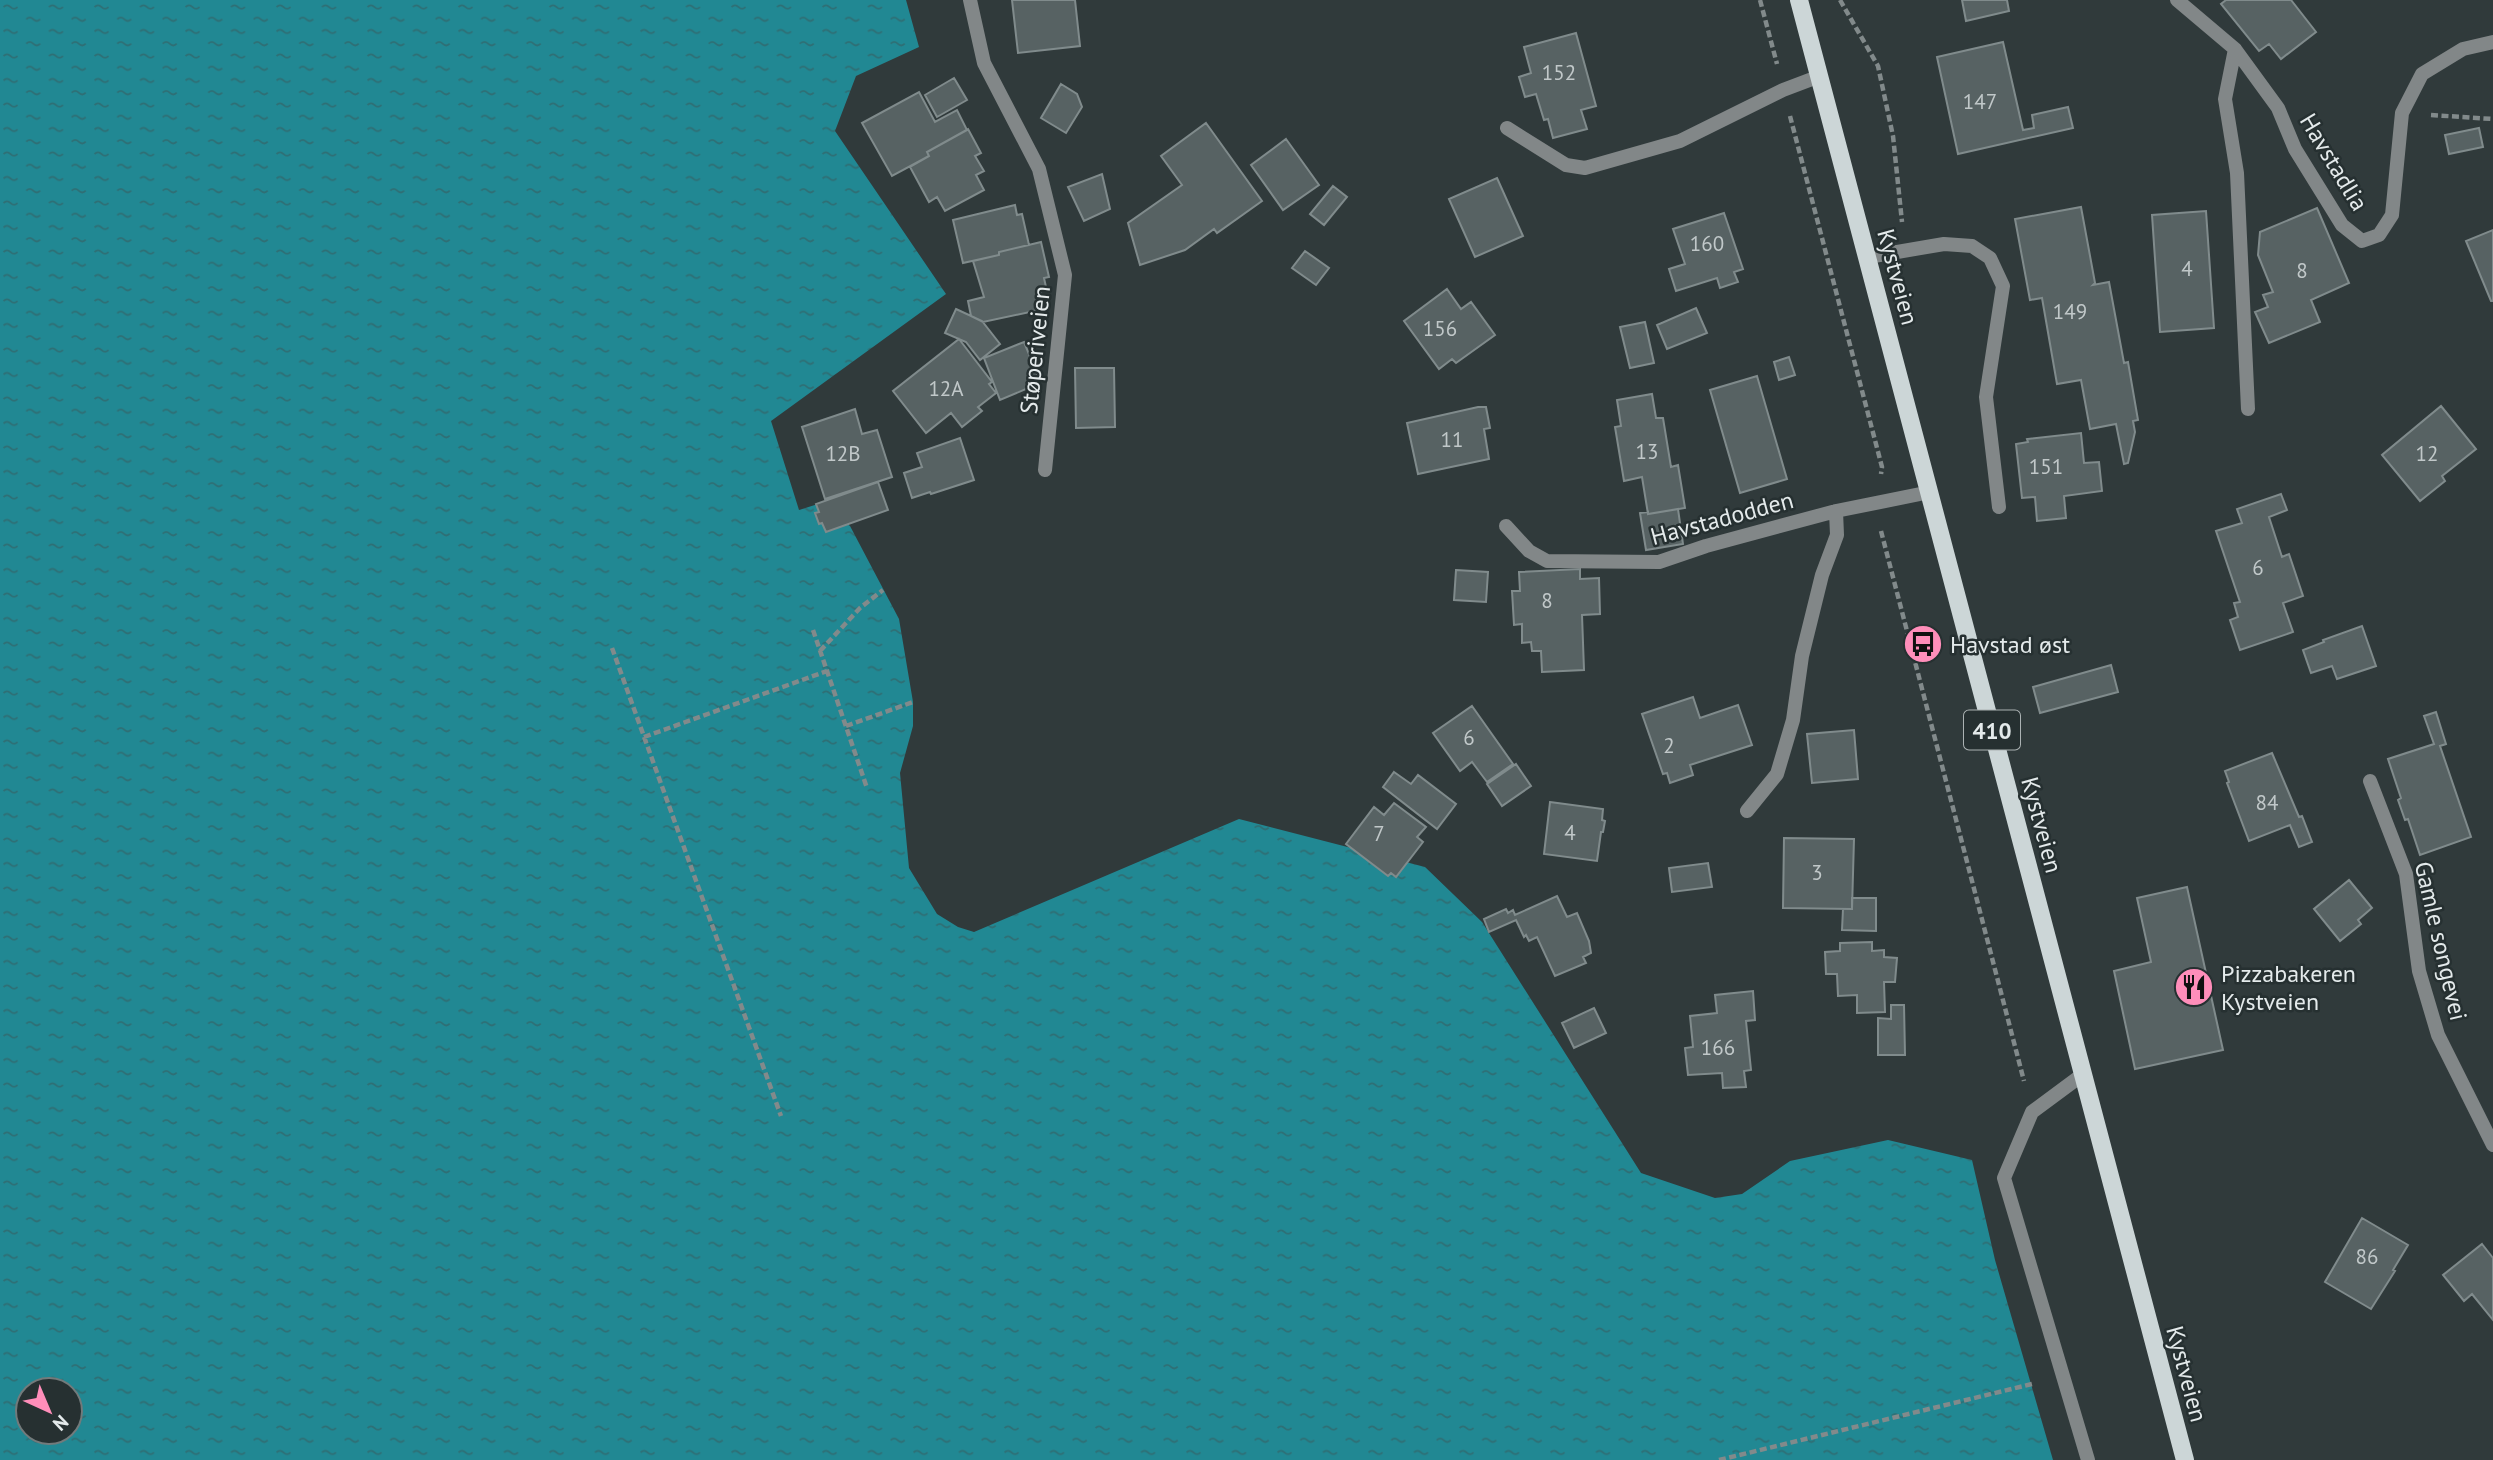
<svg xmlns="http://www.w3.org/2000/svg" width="2493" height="1460" font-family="'PT Sans',sans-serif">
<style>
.water{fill:url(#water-ripples);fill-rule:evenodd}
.building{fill:#576263;stroke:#808b8c;stroke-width:2}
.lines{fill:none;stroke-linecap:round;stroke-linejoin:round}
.path{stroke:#828a8b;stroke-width:4.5;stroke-dasharray:7 3.5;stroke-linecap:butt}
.lane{stroke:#828788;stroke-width:14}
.street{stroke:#828788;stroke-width:14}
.primary{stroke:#ccd6d7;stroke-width:18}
.labels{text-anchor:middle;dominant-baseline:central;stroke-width:5;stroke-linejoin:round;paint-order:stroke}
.number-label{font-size:21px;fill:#c1c8c9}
.shield{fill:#263031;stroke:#abb2b3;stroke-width:2}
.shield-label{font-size:23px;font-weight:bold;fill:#e4eaeb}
.street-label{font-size:24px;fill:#e4eaeb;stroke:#263031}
.poi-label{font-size:24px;fill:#e4eaeb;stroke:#263031;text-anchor:start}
</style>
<defs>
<pattern id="water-ripples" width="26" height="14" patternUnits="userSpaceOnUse" patternTransform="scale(1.75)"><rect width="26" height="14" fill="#218893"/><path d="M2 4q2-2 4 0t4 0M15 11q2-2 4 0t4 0" fill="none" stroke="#2f6e74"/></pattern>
</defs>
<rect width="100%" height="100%" fill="#303a3b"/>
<path class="water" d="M0 0H906L919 47 856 76 835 131 946 294 771 421 799 510 818 504 850 526 899 619 913 702V726L900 773 909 868 937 914 958 927 974 932 1239 819 1425 867 1482 922 1641 1173 1715 1198 1742 1194 1790 1161 1888 1140 1972 1160 1995 1260 2053 1460H0ZM28 1390H70V1432H28Z"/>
<path class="building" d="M1012 0H1075L1080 46 1018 53Z
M1962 0H2007L2009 11 1966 21Z
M2226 0H2291L2316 32 2281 59 2269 44 2259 51 2221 4Z
M1576 33 1596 106 1581 110 1587 129 1553 138 1548 119 1544 120 1536 94 1525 97 1519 77 1531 73 1524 47Z
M2003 42 2023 130 2034 128 2032 115 2068 107 2073 128 1958 154 1937 57Z
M954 78 967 100 937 117 925 95Z
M1061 84 1077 94 1082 107 1066 133 1041 118Z
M919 92 935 122 957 110 967 130 927 152 929 156 892 176 862 123Z
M1206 123 1262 201 1217 233 1214 229 1185 250 1140 265 1128 223 1182 185 1161 156Z
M2479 128 2483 147 2449 154 2445 135Z
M968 129 981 153 975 156 984 171 976 175 984 190 945 211 937 197 929 202 910 167 929 156 927 152Z
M1286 139 1319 185 1283 210 1251 165Z
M1102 174 1110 209 1084 221 1068 187Z
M1497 178 1523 236 1475 257 1449 199Z
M1333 186 1347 197 1324 225 1310 214Z
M1015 205 1017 215 1022 214 1029 245 999 252V255L963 263 953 220Z
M2081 207 2095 283 2093 285 2109 282 2124 363 2128 362 2138 420 2133 421 2135 432 2128 463 2124 464 2116 424 2090 429 2081 380 2057 384 2042 298 2030 300 2015 219Z
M2317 208 2349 283 2311 300 2320 322 2269 343 2255 312 2268 307 2263 295 2273 292 2258 255 2260 232Z
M2206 211 2214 328 2160 332 2152 215Z
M1724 213 1743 269 1734 272 1738 282 1720 288 1717 278 1676 291 1669 269 1685 264 1673 229Z
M2493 230V301H2491L2466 241Z
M1041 242 1049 277 1044 278 1046 287 1040 289 1044 309 983 322 971 316 968 301 984 297 973 261 999 255V252Z
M1305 251 1329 268 1316 285 1292 268Z
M1447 289 1461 309 1471 302 1495 335 1456 363 1452 359 1439 369 1404 321Z
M1696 308 1707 333 1667 349 1657 325Z
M956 309 982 321 1000 344 980 360 966 342 945 333Z
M1645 322 1654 363 1630 368 1620 327Z
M959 339 992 382 989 384 996 393 978 407 982 411 962 427 951 413 926 433 893 391Z
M1024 342 1038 376 1033 386 1000 400 984 358Z
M1789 357 1795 375 1779 380 1774 362Z
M1075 368H1114L1115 427 1076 428Z
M1757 376 1787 479 1740 493 1710 390Z
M1652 394 1656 418H1663L1671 467 1678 465 1685 508 1648 514 1642 477 1624 481 1615 427 1621 426 1617 400Z
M2441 406 2476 449 2442 476 2445 481 2420 501 2382 455Z
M1478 407H1486L1490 428 1484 429 1489 459 1418 474 1407 423Z
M855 409 862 434 877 430 892 477 825 499 802 427Z
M2081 433 2084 463 2099 462 2102 491 2064 496 2066 518 2037 521 2035 497 2022 498 2016 444 2028 442 2027 439Z
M960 438 974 480 931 494 930 492 912 498 904 473 922 467 917 453Z
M878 482 888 510 826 532 822 523 819 524 815 513 819 512 816 504Z
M2281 494 2287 510 2269 517 2282 557 2289 554 2303 596 2283 603 2293 632 2240 650 2230 620 2238 617 2234 603 2240 602 2216 531 2242 523 2237 509Z
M1678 509 1683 544 1646 550 1640 513 1648 512V514Z
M1580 569V579L1599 578 1600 614 1582 615 1584 670 1542 672 1541 651H1532L1531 642 1522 643V624L1514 625 1512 591H1520L1519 572Z
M1456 570 1488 572 1486 602 1454 600Z
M2362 626 2376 666 2337 679 2332 666 2311 673 2303 650 2324 642 2323 640Z
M2111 665 2118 692 2040 713 2033 687Z
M1693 697 1700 718 1738 705 1752 745 1690 765 1693 775 1670 783 1667 773 1663 774 1642 714Z
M1472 706 1513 764 1487 782 1472 762 1460 771 1433 733Z
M2436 712 2446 744 2440 746 2471 837 2420 855 2408 819 2405 820 2398 800 2401 798 2388 759 2434 744 2424 716Z
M1854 730 1858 779 1812 783 1807 734Z
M2272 753 2299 817 2302 816 2312 842 2299 847 2290 825 2249 841 2227 783 2229 782 2225 771Z
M1516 764 1531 786 1502 806 1487 784Z
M1394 772 1411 784 1418 775 1456 804 1437 829 1383 787Z
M1550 802 1603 809 1602 820 1605 821 1603 832H1601L1597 861 1544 854Z
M1394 803 1426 827 1417 837 1423 842 1396 877 1391 873 1388 876 1346 844 1374 807 1384 815Z
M1784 838 1854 839 1852 909 1783 908Z
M1708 863 1712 887 1672 892 1669 868Z
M2349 880 2372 908 2358 920 2361 924 2340 941 2314 909Z
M2187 887 2223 1050 2135 1069 2114 971 2151 962 2137 898Z
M1557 896 1567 917 1577 913 1589 941 1591 953 1583 957 1586 963 1555 976 1537 937 1529 941 1526 935 1524 937 1516 920 1489 932 1484 919 1506 909 1508 913 1513 910 1515 915Z
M1852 898H1876V931L1842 930 1843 909H1852Z
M1872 942V951L1884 950V957L1897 958 1895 982H1884L1885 1012 1857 1013V995L1838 996 1837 974H1826L1825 952 1840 951V943Z
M1753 991 1755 1020 1746 1021 1751 1070 1744 1071 1746 1087 1723 1088 1722 1073 1688 1075 1685 1048 1693 1047 1690 1016 1717 1013 1715 995Z
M1891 1005H1904L1905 1055H1878V1018L1891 1019Z
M1594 1008 1606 1033 1574 1048 1562 1023Z
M2362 1218 2408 1245 2393 1270 2395 1271 2371 1309 2325 1282Z
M2482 1244 2493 1258V1320L2472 1294 2464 1301 2443 1275Z"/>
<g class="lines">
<path class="path" d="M1760 0 1777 64
M1840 0 1878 66 1893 136 1902 222
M2431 115 2493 119
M1790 116 1882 467 1881 474
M1881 531 2024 1081
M813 630 867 788
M612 648 781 1116
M820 651 860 608 883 590
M846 726 913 702
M644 737 827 671
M1719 1460 2032 1384"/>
<path class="lane" d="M1868 257 1944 244 1972 246 1990 258 2003 286 1986 397 1999 507
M2082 1075 2032 1112 2004 1178 2088 1460"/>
<path class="street" d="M970 0 984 63 1039 169 1065 275 1045 470
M2177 0 2235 49 2278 108 2295 149 2342 225 2362 241 2379 235 2392 215 2402 113 2422 74 2463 49 2493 42
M2235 49 2225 99 2237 173 2248 409
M1507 128 1566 165 1585 168 1680 141 1783 90 1820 76
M1506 526 1529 551 1547 561 1659 562 1706 546 1836 511 1930 492
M2370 781 2406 874 2419 971 2438 1035 2493 1145
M1747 811 1777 774 1793 720 1802 656 1822 575 1837 535 1836 511"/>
<path class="primary" d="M1799 0 2185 1460"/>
</g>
<defs>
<g id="bus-disc" transform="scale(2.0125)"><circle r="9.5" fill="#ff8eba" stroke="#263031"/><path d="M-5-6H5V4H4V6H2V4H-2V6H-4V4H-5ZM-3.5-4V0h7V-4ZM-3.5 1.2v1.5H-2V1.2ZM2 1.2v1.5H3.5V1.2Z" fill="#111"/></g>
<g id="restaurant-disc" transform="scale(2.0125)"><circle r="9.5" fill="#ff8eba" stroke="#263031"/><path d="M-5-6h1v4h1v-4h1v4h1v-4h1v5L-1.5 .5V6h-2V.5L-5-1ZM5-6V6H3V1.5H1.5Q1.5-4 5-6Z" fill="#111"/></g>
</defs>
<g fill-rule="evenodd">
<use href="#bus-disc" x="1923" y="644"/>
<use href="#restaurant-disc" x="2194" y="987"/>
</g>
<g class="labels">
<g class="number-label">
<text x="1559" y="72">152</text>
<text x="1980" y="101">147</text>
<text x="1707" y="243">160</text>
<text x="2187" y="268">4</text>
<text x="2302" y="270">8</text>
<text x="2070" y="311">149</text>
<text x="1440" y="328">156</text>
<text x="946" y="388">12A</text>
<text x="1452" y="439">11</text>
<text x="1647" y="451">13</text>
<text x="843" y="453">12B</text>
<text x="2427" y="453">12</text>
<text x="2046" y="466">151</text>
<text x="2258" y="567">6</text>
<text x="1547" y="600">8</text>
<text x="1469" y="737">6</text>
<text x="1669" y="745">2</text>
<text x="2267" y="802">84</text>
<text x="1570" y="832">4</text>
<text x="1379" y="833">7</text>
<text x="1817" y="872">3</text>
<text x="1718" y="1047">166</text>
<text x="2367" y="1256">86</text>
</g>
<rect class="shield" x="1964" y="710.5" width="56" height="39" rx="5"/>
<g class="shield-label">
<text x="1992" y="730">410</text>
</g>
<g class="street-label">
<text transform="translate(2334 162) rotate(59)">Havstadlia</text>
<text transform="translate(1898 277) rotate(75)">Kystveien</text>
<text transform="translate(1035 350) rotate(-84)">Støperiveien</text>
<text transform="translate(1722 518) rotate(-15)">Havstadodden</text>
<text transform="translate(2042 825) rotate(75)">Kystveien</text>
<text transform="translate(2441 941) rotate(77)">Gamle songevei</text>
<text transform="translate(2187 1374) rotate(75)">Kystveien</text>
</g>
<g class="poi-label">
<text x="1950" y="644">Havstad øst</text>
<text x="2221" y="973">Pizzabakeren<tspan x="2221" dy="28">Kystveien</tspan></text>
</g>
</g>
<g transform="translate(49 1411) rotate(136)"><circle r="33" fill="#263031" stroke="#727a7b" stroke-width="2"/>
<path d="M0-5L12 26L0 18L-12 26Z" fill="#ff8eba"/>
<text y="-10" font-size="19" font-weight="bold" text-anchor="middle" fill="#e4eaeb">N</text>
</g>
</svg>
